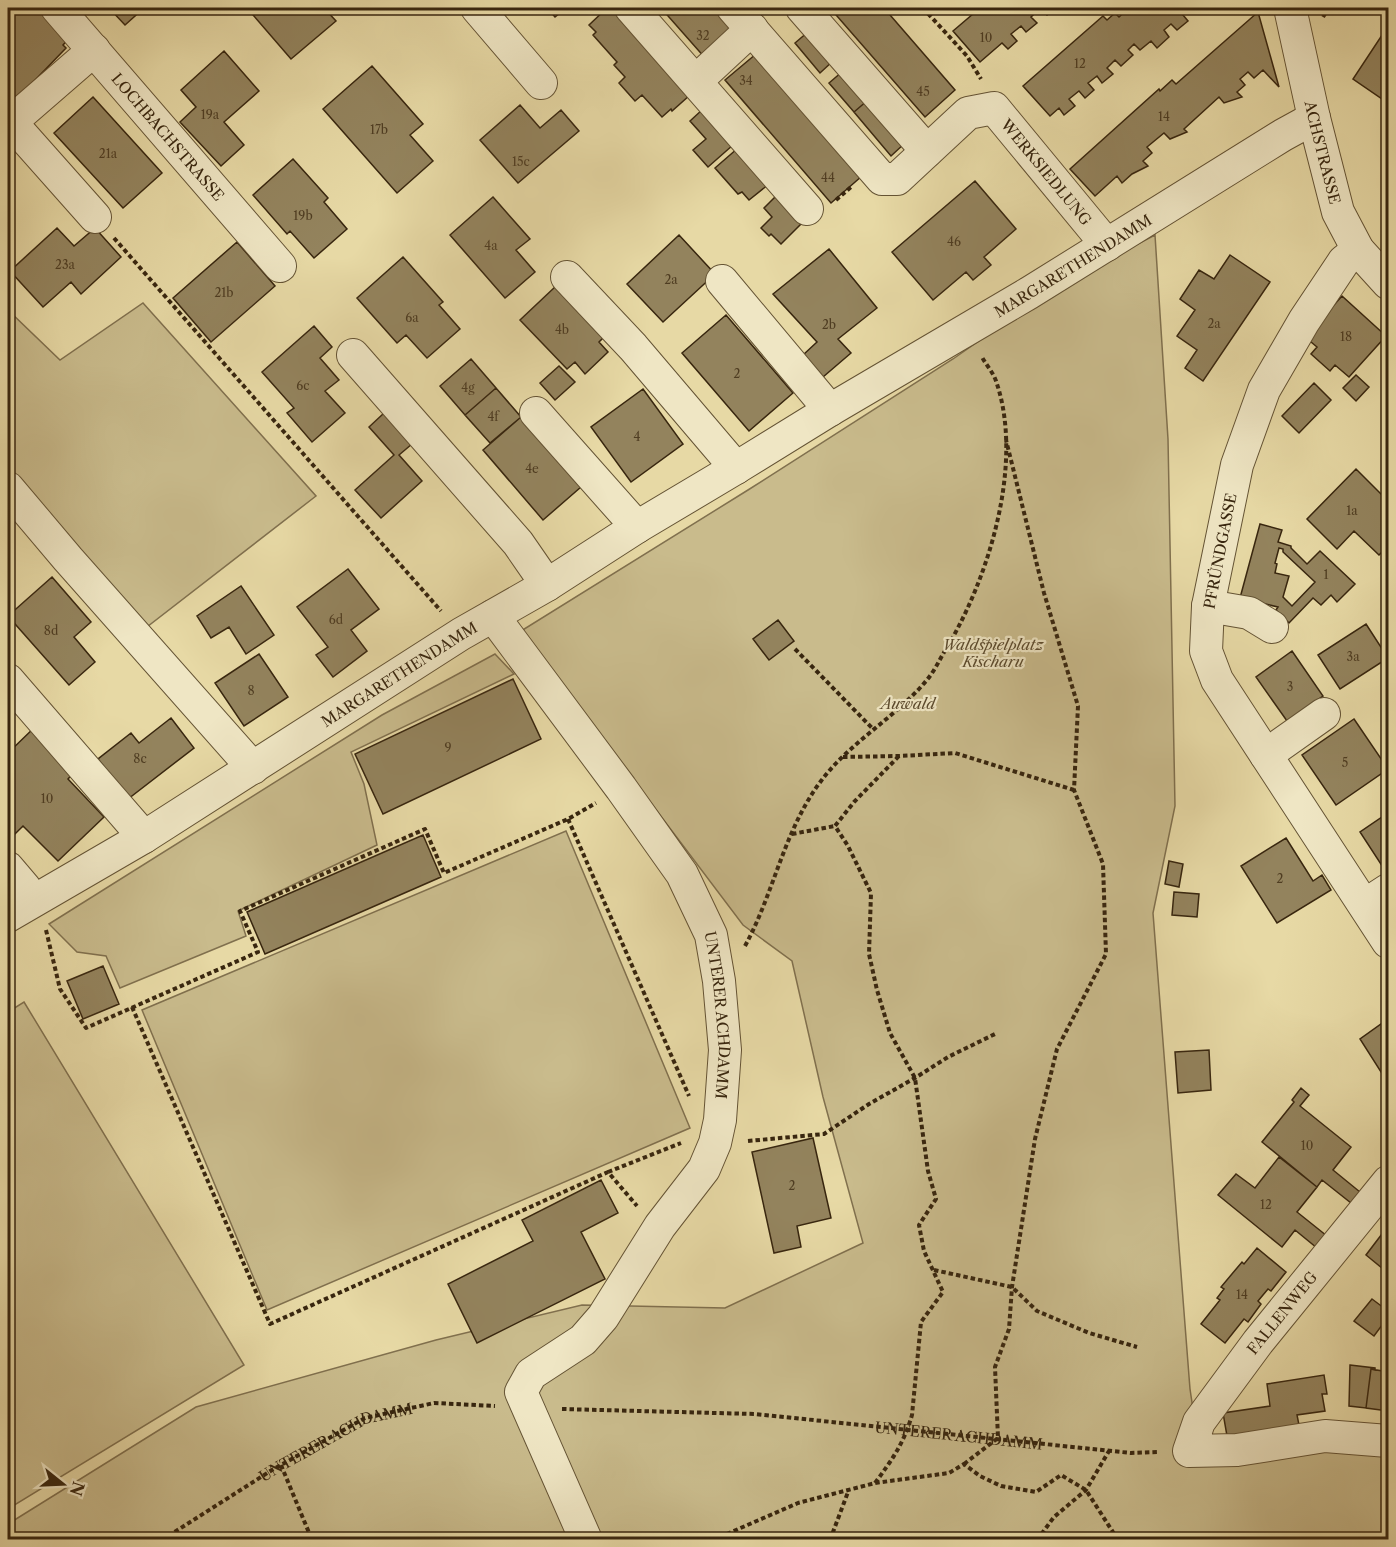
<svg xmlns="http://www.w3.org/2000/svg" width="1396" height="1547" font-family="'Libre Caslon Text',serif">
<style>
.green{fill:#c9bb8c;stroke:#80704e;stroke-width:1.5}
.building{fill:#93835d;stroke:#38260f;stroke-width:1.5;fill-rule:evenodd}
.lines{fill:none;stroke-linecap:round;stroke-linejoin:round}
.minor-casing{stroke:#645334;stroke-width:34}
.path{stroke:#38260f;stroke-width:4;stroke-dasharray:4.5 3;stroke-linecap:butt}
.minor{stroke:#efe6c4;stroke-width:32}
.labels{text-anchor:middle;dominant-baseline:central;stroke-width:4.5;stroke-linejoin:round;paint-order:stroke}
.number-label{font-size:12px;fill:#4f3d22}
.street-label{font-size:15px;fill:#38260f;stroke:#efe6c4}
.park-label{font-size:15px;font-style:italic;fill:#5c4b2e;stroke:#efe6c4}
</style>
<rect width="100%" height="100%" fill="#e7d9a5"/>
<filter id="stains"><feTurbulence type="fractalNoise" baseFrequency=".00333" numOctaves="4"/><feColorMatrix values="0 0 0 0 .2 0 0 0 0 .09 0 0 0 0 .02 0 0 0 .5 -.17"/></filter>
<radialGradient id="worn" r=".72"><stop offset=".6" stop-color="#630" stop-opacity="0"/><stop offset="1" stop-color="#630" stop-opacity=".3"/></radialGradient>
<path class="green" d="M1155 235 1168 439 1175 806 1153 913 1190 1389 1201 1463 1388 1444V1539L8 1540V1524L196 1407 436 1340 582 1305 725 1308 863 1243 823 1097 792 961 743 925 521 631 748 490 953 359 1012 318 1101 263Z
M143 303 316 496 143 630 8 472V310L60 360Z
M495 654 514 674 351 752 364 784 377 845 238 911 246 936 120 988 106 956 77 952 49 924 382 715Z
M566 831 690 1128 267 1310 142 1010Z
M24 1002 244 1365 8 1509V1012Z"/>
<path class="building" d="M8 8H48L74 33 63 45 66 48 12 104 8 99Z
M109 8H144L125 25Z
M247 8H324L336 21 291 59Z
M547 8H566L555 17Z
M607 8H611L690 95 672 111 671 109 662 117 642 95 635 101 619 83 625 77 614 65 617 62 593 35 596 32 589 25Z
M661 8H715L736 32 706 59Z
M830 8H884L955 90 925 117Z
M980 8H1056L1047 15 1041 8 1031 17 1037 23 1026 32 1021 26 1011 34 1017 41 1008 49 1002 43 980 62 953 31Z
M1129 8H1202L1195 13 1191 8 1183 15 1188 21 1177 30 1171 24 1164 30 1169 37 1157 48 1151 41 1140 50 1134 44 1128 50 1133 55 1121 66 1115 60 1107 68 1113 74 1102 83 1097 76 1088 83 1094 90 1085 98 1079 91 1069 99 1075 106 1064 115 1059 108 1050 116 1023 86 1103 16 1107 20 1115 13 1119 17Z
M1258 12 1279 87 1263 70 1254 78 1248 72 1240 79 1245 85 1237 92 1242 97 1224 103 1219 97 1184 129 1187 132 1170 139 1164 133 1147 147 1152 153 1143 161 1148 166 1132 174 1122 183 1117 176 1095 196 1070 169 1159 89 1160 91 1172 80 1176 84Z
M1388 26V103L1353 79Z
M809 31 833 61 820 73 795 43Z
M224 51 259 91 224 122 244 145 221 166 180 122 196 107 181 90Z
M756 54 862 176 831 203 725 80Z
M372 66 423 124 410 135 433 161 397 193 323 109Z
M843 71 868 100 854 112 829 83Z
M93 97 162 173 123 208 54 133Z
M868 100 905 143 891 156 854 112Z
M520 105 540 128 561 110 579 131 518 183 480 140Z
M703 109 733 145 708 167 693 150 706 139 690 121Z
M738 148 769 184 749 200 742 192 738 194 715 168Z
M293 159 328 198 324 202 347 229 314 258 290 231 287 234 253 195Z
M975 181 1016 229 984 257 991 265 973 280 966 272 933 300 892 252Z
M777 195 803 222 781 244 771 234 769 236 761 228 772 217 764 208Z
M493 197 530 239 516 250 535 272 505 298 450 235Z
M57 228 74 246 95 228 121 257 81 294 71 282 43 307 10 271Z
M679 235 715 274 663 322 627 284Z
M237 242 275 286 211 342 173 298Z
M829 249 877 308 838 339 851 353 823 377 803 355 817 342 773 294Z
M1230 255 1270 282 1203 381 1185 368 1197 350 1177 336 1195 310 1180 299 1199 270 1214 279Z
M403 257 443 302 439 305 460 329 427 358 406 335 397 343 357 298Z
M556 286 604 337 599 342 608 352 585 374 575 362 567 369 520 320Z
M1342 296 1386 336 1349 377 1335 365 1330 371 1311 354 1317 347 1305 337Z
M726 315 793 393 749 431 682 353Z
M314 326 332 347 320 358 339 380 325 391 345 413 312 442 287 413 294 408 262 372Z
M471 359 496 388 465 415 440 386Z
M559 366 575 382 555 400 540 383Z
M1356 375 1369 387 1356 401 1343 388Z
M1314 383 1331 400 1299 433 1282 416Z
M496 388 521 417 490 443 465 415Z
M643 389 683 444 631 482 591 427Z
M384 413 412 444 399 455 422 481 381 518 355 490 394 455 369 427Z
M521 417 581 487 543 520 483 450Z
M1356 469 1388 501V546L1379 555 1354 531 1337 549 1307 519Z
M1260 524 1282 530 1278 542 1291 546V548L1307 564 1320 551 1355 584 1337 602 1331 595 1321 605 1313 598 1289 623 1276 610 1278 607 1240 598ZM1279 548 1283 549V552L1315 582 1292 606 1283 597 1289 576 1275 573 1277 564 1275 563Z
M348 569 379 609 351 630 367 651 333 677 316 655 328 647 297 607Z
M52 577 91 622 74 637 95 662 69 685 8 616Z
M241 586 274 635 246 654 229 627 211 638 197 616Z
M778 620 794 641 769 660 753 639Z
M1366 624 1388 658 1340 689 1318 655Z
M1292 651 1323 696 1287 721 1256 677Z
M259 654 288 697 244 726 215 683Z
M513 679 541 739 383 814 355 754Z
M171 718 194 748 128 799 98 759 131 733 139 743Z
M1354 719 1388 769 1336 805 1302 755Z
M38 724 79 767 68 779 104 817 58 861 23 826 14 835 8 828V753Z
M1388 813V875L1360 832Z
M423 835 441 877 265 954 247 912Z
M1286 838 1313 881 1322 875 1331 890 1277 923 1241 866Z
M1169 861 1183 864 1179 887 1165 884Z
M1174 892 1199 894 1197 917 1172 915Z
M103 966 119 1004 83 1019 67 981Z
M1388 1019V1083L1360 1039Z
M1209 1050 1211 1090 1178 1093 1175 1052Z
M1301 1088 1309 1095 1300 1106 1351 1147 1333 1170 1360 1192 1351 1203 1322 1180 1317 1187 1262 1142 1294 1102 1292 1100Z
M813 1138 831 1218 797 1226 801 1247 774 1253 752 1152Z
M1279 1157 1317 1187 1297 1212 1327 1236 1317 1248 1295 1230 1282 1247 1218 1195 1236 1174 1255 1188Z
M601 1180 618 1213 581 1232 605 1279 477 1343 448 1284 533 1241 522 1220Z
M1388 1226V1273L1366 1255Z
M1257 1248 1286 1272 1271 1291 1268 1289 1258 1301 1261 1304 1248 1322 1244 1319 1225 1343 1201 1324 1220 1300 1217 1298 1224 1289 1221 1287 1242 1262 1244 1264Z
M1372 1299 1388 1311V1317L1374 1336 1354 1321Z
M1350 1365 1375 1368V1370L1371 1369 1366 1408 1349 1406Z
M1371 1369 1388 1372V1411L1366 1408Z
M1324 1375 1327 1394H1322L1325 1411 1297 1415 1299 1425 1227 1436 1223 1413 1270 1406 1267 1384Z"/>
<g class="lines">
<g class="minor-casing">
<g id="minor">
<path id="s3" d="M57 8 280 266"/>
<path d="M477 8 541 83"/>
<path d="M631 8 807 209"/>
<path id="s4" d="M733 8 882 179H897L968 113 994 108 1107 245"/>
<path d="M802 8 927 151"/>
<path id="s5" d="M1290 8 1314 118 1338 212 1358 250 1388 283"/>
<path d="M696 81 752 29"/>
<path d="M8 119 95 217"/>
<path d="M11 122 94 50"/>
<path d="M1358 250 1344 261 1304 321 1264 390 1237 465 1208 606 1206 651 1217 680 1388 942"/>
<path d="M567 277 633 347 736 468"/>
<path d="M722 281 830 410"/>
<path d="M353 355 518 543 547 585"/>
<path d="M536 413 637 527"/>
<path d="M8 488 68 559 253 768"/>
<path d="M1208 606 1249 613 1272 627"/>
<path id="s6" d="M493 616 621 788 682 874 711 935 719 981 725 1050 720 1120 715 1143 704 1169 660 1226 603 1317 583 1340 531 1374 521 1392 586 1540"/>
<path d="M8 680 144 837"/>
<path d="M1266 755 1324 714"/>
<path d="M8 868 25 888 30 902"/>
<path d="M1365 905 1388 890"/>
<path id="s7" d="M8 916 144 837 461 634 547 585 637 527 736 468 830 410 1029 293 1283 135 1314 118"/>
<path d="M1388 1182 1258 1342 1199 1422 1189 1451 1237 1450 1325 1436 1388 1441"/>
</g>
</g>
<g class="path">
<path d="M923 8 967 56 981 79"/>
<path d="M1323 17 1329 8"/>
<path d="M836 200 851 187"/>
<path d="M114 238 441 611"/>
<path d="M795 649 873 729"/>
<path d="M843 757 899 756 955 753 1074 790"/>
<path d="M568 819 689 1096"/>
<path d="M792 834 835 826"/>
<path d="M46 930 60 989 86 1028 258 952 240 911 425 829 444 873 568 819 596 803"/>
<path d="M745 946C774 893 784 830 821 781 850 742 895 718 926 681 933 673 938 663 943 654 988 582 1025 464 996 381 993 372 986 365 982 357"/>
<path d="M132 1007 270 1324 608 1172 637 1206"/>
<path d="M748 1141 824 1134 869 1104 915 1078 948 1057 995 1034"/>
<path d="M608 1172 681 1143"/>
<path d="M934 1270 1012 1287 1037 1311 1089 1333 1137 1347"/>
<path id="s1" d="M562 1409 755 1414 1131 1453 1158 1452"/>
<path d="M964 1464 998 1438 995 1367 1009 1329 1012 1287 1035 1139 1057 1049 1106 954 1103 864 1074 790 1078 706 1044 593 1006 440"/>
<path d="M281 1465 312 1540"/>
<path d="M875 1483C892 1460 904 1443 912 1415L921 1322 943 1292 924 1251 919 1225 936 1199 928 1171 915 1078 890 1033 877 990 869 954 871 893 848 846 835 826 854 802 899 756"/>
<path id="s2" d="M162 1540 272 1470 365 1418 434 1403 495 1406"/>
<path d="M713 1540 798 1503 875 1483 949 1473 964 1464 980 1476 1001 1486 1036 1492 1061 1475 1086 1490 1118 1540"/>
<path d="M830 1540 848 1492"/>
<path d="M1037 1540 1054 1517 1086 1490 1109 1451"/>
</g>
<use href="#minor" class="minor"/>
</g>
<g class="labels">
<g class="number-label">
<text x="703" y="35">32</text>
<text x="986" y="37">10</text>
<text x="1080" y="63">12</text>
<text x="746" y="80">34</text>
<text x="923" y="91">45</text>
<text x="210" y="114">19a</text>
<text x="1164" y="116">14</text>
<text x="379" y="129">17b</text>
<text x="108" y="153">21a</text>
<text x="521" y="161">15c</text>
<text x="828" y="177">44</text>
<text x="303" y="215">19b</text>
<text x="954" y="241">46</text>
<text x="491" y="245">4a</text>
<text x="65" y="264">23a</text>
<text x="671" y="279">2a</text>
<text x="224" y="292">21b</text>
<text x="412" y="317">6a</text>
<text x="1214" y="323">2a</text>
<text x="829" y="324">2b</text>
<text x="562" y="329">4b</text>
<text x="1346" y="336">18</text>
<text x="737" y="373">2</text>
<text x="303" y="385">6c</text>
<text x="468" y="387">4g</text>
<text x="493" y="416">4f</text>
<text x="637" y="436">4</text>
<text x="532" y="468">4e</text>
<text x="1352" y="510">1a</text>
<text x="1326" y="574">1</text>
<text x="336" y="619">6d</text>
<text x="51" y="630">8d</text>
<text x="1353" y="656">3a</text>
<text x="1290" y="686">3</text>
<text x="251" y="690">8</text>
<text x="448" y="747">9</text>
<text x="140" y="758">8c</text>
<text x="1345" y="762">5</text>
<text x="47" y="798">10</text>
<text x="1280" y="878">2</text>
<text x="1307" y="1145">10</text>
<text x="792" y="1185">2</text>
<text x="1266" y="1204">12</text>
<text x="1242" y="1294">14</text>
</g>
<g class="street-label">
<text stroke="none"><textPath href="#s3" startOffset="170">LOCHBACHSTRASSE</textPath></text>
<text stroke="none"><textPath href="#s5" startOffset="148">ACHSTRASSE</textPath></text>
<text stroke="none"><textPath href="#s4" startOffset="448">WERKSIEDLUNG</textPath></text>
<text stroke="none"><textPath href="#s7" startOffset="1248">MARGARETHENDAMM</textPath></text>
<text transform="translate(1220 551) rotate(-79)">PFRÜNDGASSE</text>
<text stroke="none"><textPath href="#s7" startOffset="460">MARGARETHENDAMM</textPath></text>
<text stroke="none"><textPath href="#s6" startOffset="468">UNTERER ACHDAMM</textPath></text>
<text transform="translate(1282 1313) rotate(-51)">FALLENWEG</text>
<text stroke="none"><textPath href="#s1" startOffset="398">UNTERER ACHDAMM</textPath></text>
<text stroke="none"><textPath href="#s2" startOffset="201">UNTERER ACHDAMM</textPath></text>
</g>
<g class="park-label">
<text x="993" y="644">Waldspielplatz<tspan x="993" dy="17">Kischaru</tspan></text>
<text x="908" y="703">Auwald</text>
</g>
</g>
<rect width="1396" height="1547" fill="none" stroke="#e7d9a5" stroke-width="30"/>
<rect x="9" y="9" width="1378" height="1529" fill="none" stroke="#38260f" stroke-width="3"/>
<rect x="15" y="15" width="1366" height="1517" fill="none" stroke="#38260f" stroke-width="1.5"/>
<g transform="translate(63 1484) rotate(108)" stroke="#efe6c4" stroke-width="4.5" paint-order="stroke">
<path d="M0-4.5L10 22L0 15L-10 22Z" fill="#38260f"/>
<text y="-9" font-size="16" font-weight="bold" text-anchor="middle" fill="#38260f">N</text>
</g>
<rect width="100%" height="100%" filter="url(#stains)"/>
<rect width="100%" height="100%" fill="url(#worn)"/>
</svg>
